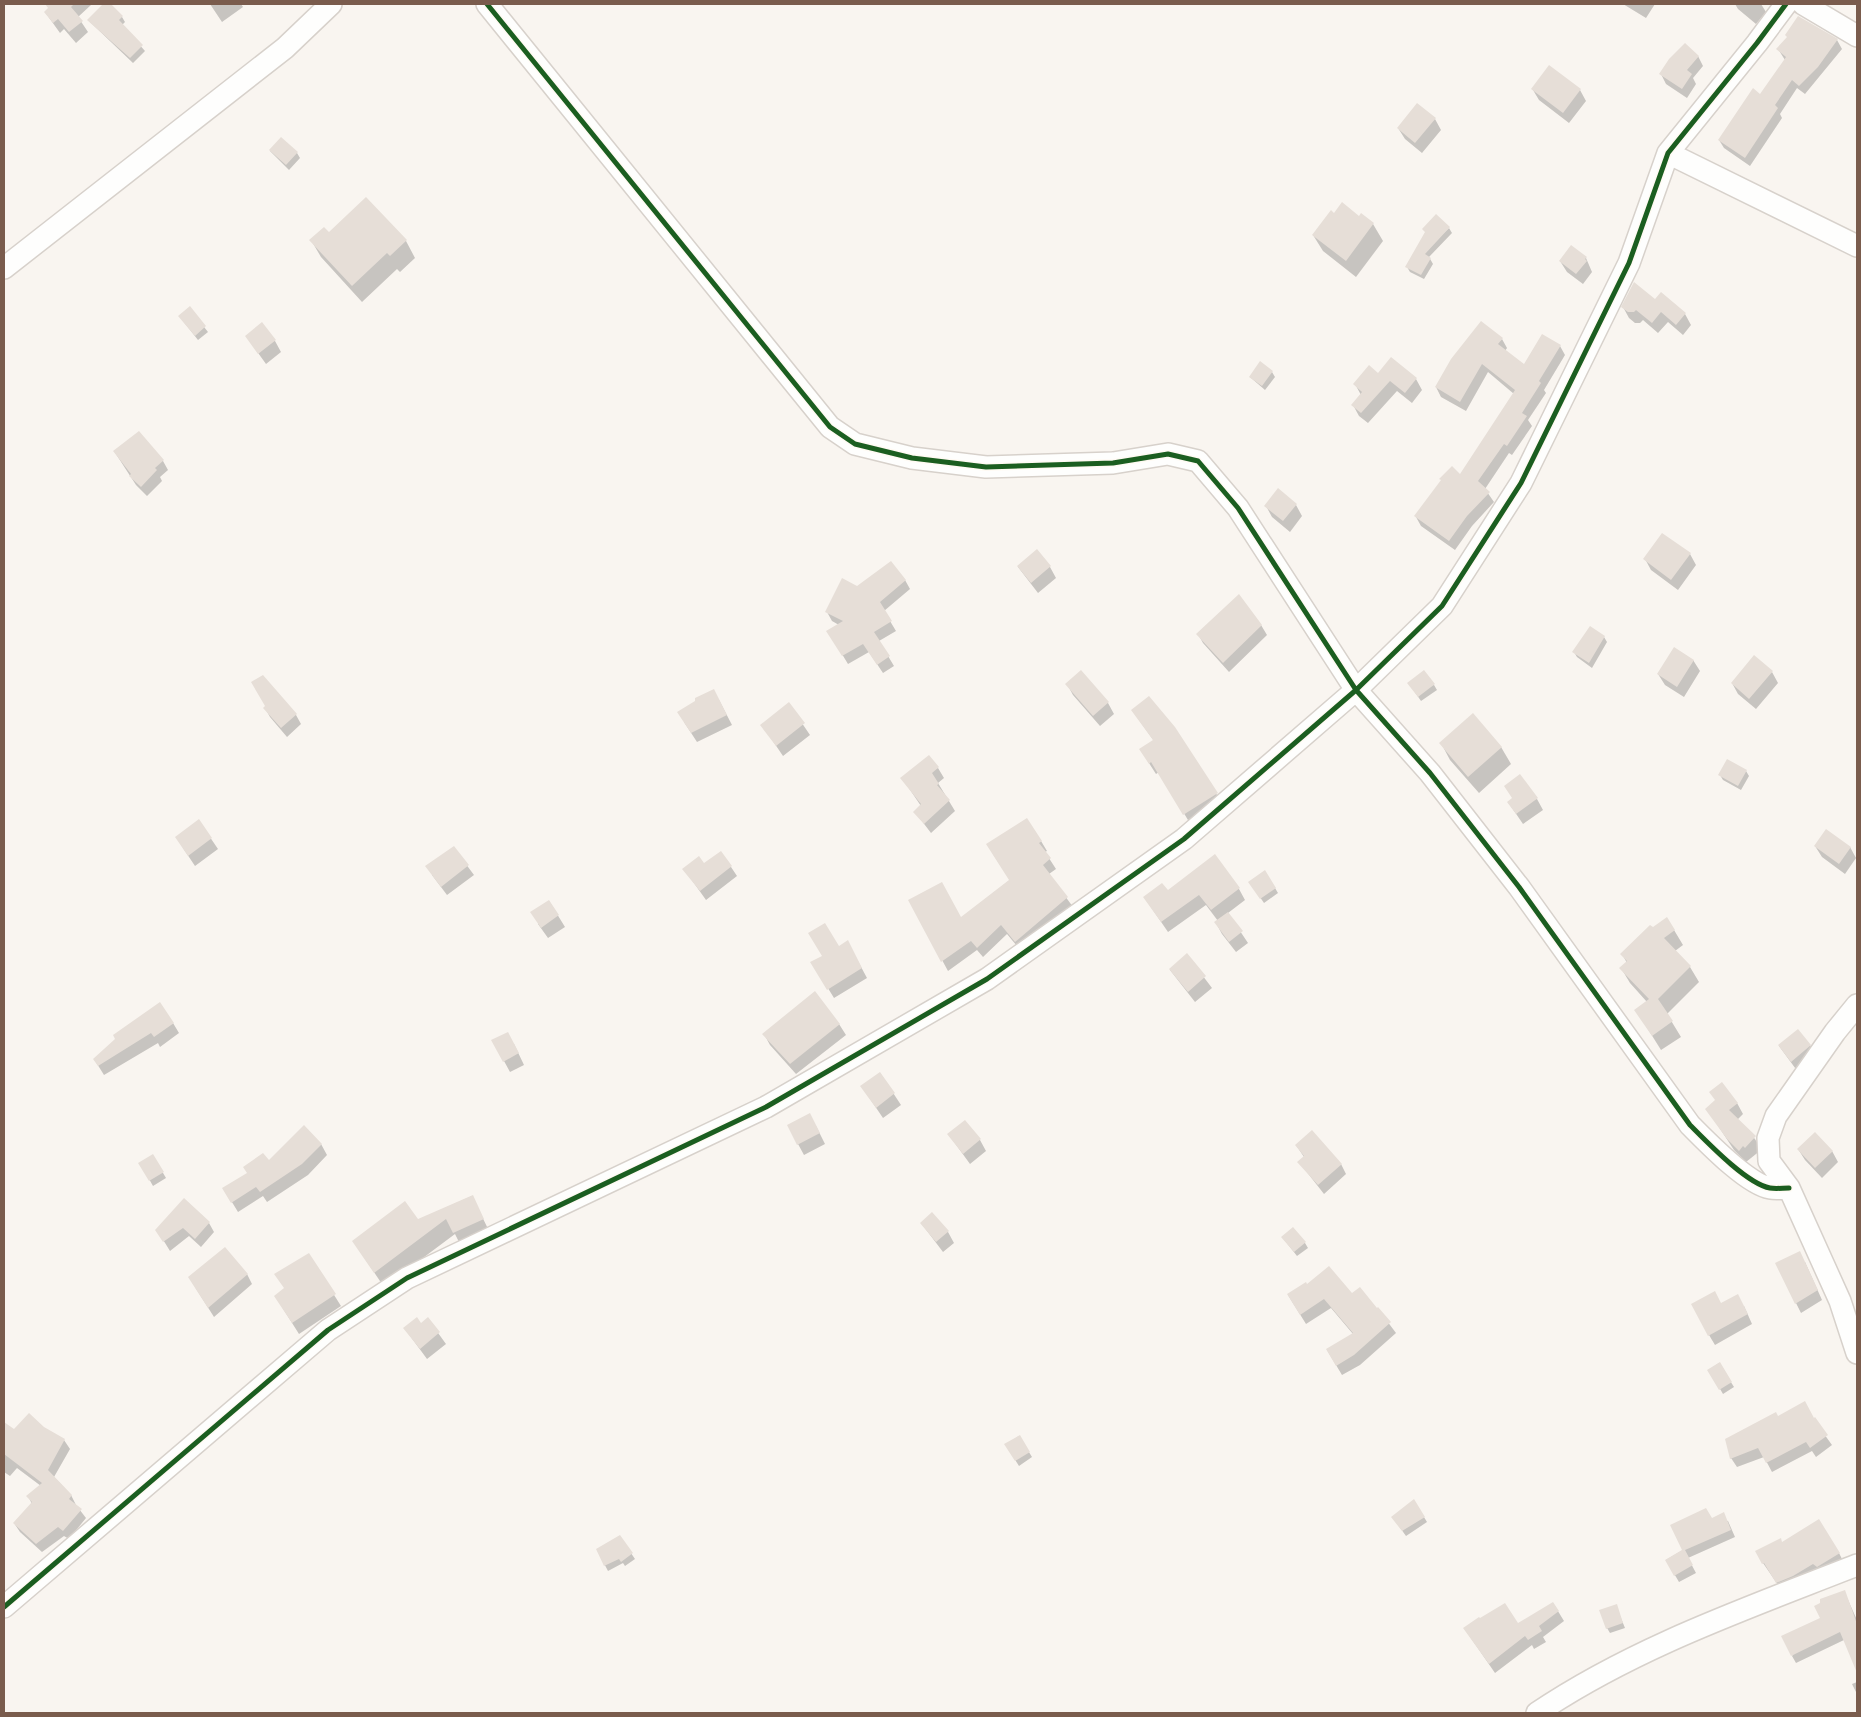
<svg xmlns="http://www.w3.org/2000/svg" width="1861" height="1717" font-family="'Source Sans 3',sans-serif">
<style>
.shadow{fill:#0003}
.building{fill:#e6ded7}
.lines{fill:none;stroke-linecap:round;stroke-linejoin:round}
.minor-casing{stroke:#d7d1cb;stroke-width:24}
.minor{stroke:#fefefd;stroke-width:21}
.cycleway-casing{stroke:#fffaf3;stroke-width:8}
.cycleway{stroke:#1b5e20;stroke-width:5}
</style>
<rect width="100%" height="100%" fill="#f9f5f0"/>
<path class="shadow" d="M55 4 91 5 78 17 88 32 76 43 64 29 60 33 45 12Z
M105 4H109L122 17 125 22 122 25 145 51 133 63 88 20Z
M210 4H241L243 7 222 22Z
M1623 4H1655L1646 18Z
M1735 4H1761L1766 12 1756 24 1738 9Z
M1837 40 1842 49 1805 94 1797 88 1780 114 1782 118 1750 166 1724 148 1719 140 1760 96 1785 60 1778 49Z
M1698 56 1703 66 1693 78 1696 84 1687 98 1666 84 1661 74Z
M1533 90H1580L1586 101 1569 123 1539 100Z
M1435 119 1441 130 1422 153 1405 139 1398 128Z
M270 151 297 153 300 158 289 170Z
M1334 215 1359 218 1362 215 1373 224 1383 241 1356 277 1323 251 1313 235Z
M1449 228 1452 233 1429 257 1433 264 1424 279 1410 272 1407 267Z
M329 234 406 241 415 258 400 272 397 269 362 302 321 257 311 240Z
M1586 258 1592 272 1583 284 1567 272 1560 261Z
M1656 301 1685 314 1691 325 1683 335 1668 322 1658 333 1643 320 1640 323H1635L1629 318 1623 307Z
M189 308 208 332 198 340 183 321Z
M246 336 275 341 281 352 266 364Z
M1502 339 1507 348 1505 351 1525 366 1560 346 1565 355 1544 390 1546 393 1528 420 1532 426 1512 455 1509 453 1485 489 1494 502 1472 526 1455 550 1421 526 1416 517 1461 476 1514 394 1488 372 1466 411 1441 397 1436 387Z
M1391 359 1416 379 1422 390 1412 403 1397 391 1368 423 1359 416 1353 405 1361 395 1355 384 1378 375Z
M1272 372 1275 377 1265 390 1250 377Z
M114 451 163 461 168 470 160 477 162 481 147 496 136 485Z
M1296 505 1302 516 1290 532 1272 517 1266 506Z
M1690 554 1696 565 1678 590 1651 570 1645 559Z
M1018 567H1050L1056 578 1038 593Z
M905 580 910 589 884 611 896 631 879 641 894 666 883 673 869 652 848 664 828 631 839 625 832 621 827 612 857 587Z
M1261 625 1267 635 1229 672 1203 643 1198 634Z
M1604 637 1607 642 1592 668 1577 657 1574 652Z
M1693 660 1700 671 1684 697 1665 685 1658 674Z
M1081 672 1108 703 1114 714 1100 726 1073 695 1067 684Z
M1772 672 1778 683 1756 709 1738 694 1732 683Z
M1434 685 1437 690 1421 701 1412 688Z
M719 700 732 725 697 742 684 722Z
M789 704 810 735 783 756 762 725Z
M267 706 296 715 301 724 287 737 270 717 265 708Z
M1132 710 1205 775 1223 805 1191 825 1159 772 1156 774 1147 760 1154 741Z
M1441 743 1501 747 1511 764 1479 793 1450 760Z
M938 768 944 778 938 783 955 811 931 833 915 812 921 806 902 778Z
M1746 771 1749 776 1741 790 1723 780 1720 775Z
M1537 799 1543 810 1523 824 1508 802Z
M199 821 218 849 195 866 183 848Z
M1041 841 1047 851 1045 852 1056 869 1049 874 1073 907 1021 951 1007 934 983 957 977 950 948 971 910 901 961 918 1010 880 993 854Z
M1815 846 1850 847 1856 858 1845 874 1822 857Z
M454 848 474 875 447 895 432 875Z
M731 867 737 876 706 900 684 869Z
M1253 887 1275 888 1278 893 1264 903Z
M1239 889 1245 900 1228 913 1248 943 1236 952 1222 934 1216 923 1218 921 1206 905 1168 932 1144 897 1167 892Z
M549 901 565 927 548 938 538 924Z
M1653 929 1674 930 1683 945 1675 951 1690 967 1699 982 1667 1014 1681 1037 1661 1050 1636 1010 1647 1002 1630 983 1621 968 1627 963 1622 954Z
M853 952 867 978 834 998 818 972Z
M1187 955 1212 988 1195 1002 1170 970Z
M173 1023 179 1033 160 1047 158 1043 104 1075 94 1059 117 1040Z
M839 1024 846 1035 796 1074 770 1045 764 1034Z
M514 1044 524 1065 510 1072 504 1061Z
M1810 1045 1816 1056 1798 1072 1779 1046Z
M880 1073 901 1105 883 1118 862 1087Z
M1737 1103 1743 1114 1737 1120 1755 1139 1761 1150 1746 1162 1734 1150 1707 1109Z
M816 1126 825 1144 804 1155 798 1144Z
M949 1135 980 1140 986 1151 970 1164Z
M321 1144 327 1155 308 1175 267 1202 263 1196 238 1212 224 1189 269 1162Z
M1296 1145 1341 1164 1346 1174 1324 1194 1299 1162 1304 1157Z
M1798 1149 1832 1151 1838 1162 1822 1178 1805 1160Z
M153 1156 166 1178 153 1186 140 1163Z
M472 1196 491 1235 462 1248 455 1234 384 1287 353 1241 418 1220Z
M209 1223 214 1232 201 1247 189 1236 170 1251 157 1230Z
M921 1223 948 1232 954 1243 943 1252Z
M1282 1237 1305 1243 1308 1248 1297 1256Z
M309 1255 341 1306 299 1334 282 1307 285 1289Z
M1805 1262 1822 1300 1801 1313 1796 1303Z
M247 1274 252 1284 214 1317 195 1287Z
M1288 1295H1352L1378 1309 1396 1333 1360 1365 1342 1375 1327 1350 1353 1334 1331 1308 1306 1324Z
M1721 1304 1744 1306 1752 1324 1715 1345 1709 1335Z
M428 1319 446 1344 427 1359 405 1329 421 1324Z
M1719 1363 1734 1387 1723 1394 1709 1370Z
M1778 1418 1814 1420 1832 1445 1816 1457 1812 1451 1772 1472 1764 1457 1737 1467 1731 1458Z
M6 1425 14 1431 43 1428 64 1440 70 1449 54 1477 71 1495 76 1505 86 1518 69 1539 64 1536 42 1552 20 1532 14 1523 32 1504 28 1496 41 1486 17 1468 10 1476 4 1472V1428Z
M1019 1436 1032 1457 1019 1466 1006 1445Z
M1414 1501 1427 1522 1406 1536 1396 1522Z
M1712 1519 1728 1521 1735 1537 1688 1558 1696 1573 1679 1582 1666 1560 1683 1550Z
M620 1537 635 1559 625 1566 623 1563 608 1571 597 1550Z
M1782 1543 1839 1553 1844 1563 1783 1592 1763 1563Z
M1844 1591 1857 1620V1653L1852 1655 1844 1640 1796 1663 1792 1656Z
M1553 1603 1564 1621 1543 1637 1546 1642 1534 1649 1532 1645 1495 1673 1464 1628 1518 1625Z
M1616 1606 1625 1628 1610 1633 1607 1628Z
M1857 1682V1694L1852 1684Z"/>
<path class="building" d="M45 4H74L71 7 83 21 69 32 58 19 53 23 44 12 48 8Z
M103 4H111L123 16 119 20 143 45 130 58 87 20Z
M1798 16 1838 39 1818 67 1799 86 1792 80 1775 105 1778 108 1745 158 1718 140 1753 88 1760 94 1786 57 1776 49 1787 37 1785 35Z
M1685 43 1699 56 1687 70 1692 74 1682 89 1659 74 1669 59Z
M1549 65 1581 89 1563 113 1531 89Z
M1417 103 1436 118 1415 143 1397 128Z
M281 137 298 152 286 165 269 150Z
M366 197 407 240 390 256 387 253 352 286 309 240 324 227 329 232Z
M1342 202 1359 216 1361 213 1374 223 1346 261 1312 235 1331 210 1334 213Z
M1436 214 1450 227 1425 254 1431 258 1421 275 1405 267 1425 232 1422 229Z
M1571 245 1587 257 1585 259 1587 261 1576 274 1559 261Z
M1634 282 1655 299 1661 292 1686 313 1676 325 1661 312 1652 323 1636 310 1634 312H1628L1621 307Z
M190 306 206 326 195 336 178 316Z
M1481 321 1503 338 1498 344 1524 364 1542 334 1561 345 1539 381 1541 383 1522 413 1527 416 1507 446 1504 444 1478 481 1490 492 1467 516 1449 541 1414 516 1441 480 1439 479 1452 466 1460 474 1515 390 1482 364 1460 402 1435 387 1451 359Z
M262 322 276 340 258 354 245 336Z
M1391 357 1417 378 1405 393 1390 381 1361 413 1351 405 1362 392 1353 384 1369 365 1378 373Z
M1260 361 1273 371 1262 386 1249 377Z
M139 431 164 460 155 468 157 470 141 487 129 476 131 474 113 451Z
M1278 488 1297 504 1283 521 1264 506Z
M1662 533 1691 553 1671 580 1643 559Z
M1037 549 1051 566 1031 583 1017 566Z
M891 561 906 580 880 602 892 621 874 632 890 656 877 665 863 644 842 656 826 631 843 621 825 612 842 578 857 586Z
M1239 594 1262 625 1223 663 1196 634Z
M1590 626 1605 636 1589 663 1572 652Z
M1674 647 1694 660 1677 687 1657 674Z
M1754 655 1773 671 1749 699 1731 683Z
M1081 670 1109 702 1093 716 1065 684Z
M1424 670 1435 684 1418 697 1407 683Z
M263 675 297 714 281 728 263 708 265 706 251 682Z
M714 689 727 715 691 733 677 712 695 701V698Z
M1149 696 1175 727 1218 793 1183 815 1151 762 1149 764 1139 749 1153 740 1131 710Z
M789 702 805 723 776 746 760 725Z
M1473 713 1502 747 1468 777 1439 743Z
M929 755 939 767 932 773 939 784 937 785 950 800 924 824 913 812 921 804 900 778Z
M1727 759 1747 770 1738 786 1718 775Z
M1520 774 1538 798 1516 814 1507 802 1512 798 1504 786Z
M1027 818 1042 841 1039 843 1051 858 1043 865 1068 897 1015 942 1001 925 977 948 971 941 941 962 908 900 942 882 961 917 1009 880 986 844Z
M199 819 212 838 188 856 175 837Z
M1826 829 1851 847 1839 864 1814 846Z
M454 846 469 865 441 887 425 866Z
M721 851 732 866 700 891 682 869 699 856 704 863Z
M1215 854 1240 888 1211 910 1199 895 1161 922 1143 897 1162 883 1168 890Z
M1265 870 1276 888 1260 899 1248 882Z
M549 900 559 915 541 928 530 912Z
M1228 912 1243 931 1229 942 1214 922Z
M1667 917 1675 930 1664 938 1691 966 1658 999 1673 1021 1652 1036 1634 1010 1649 999 1619 968 1627 961 1620 954 1650 925 1653 927Z
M825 923 839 946 848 940 862 968 827 990 810 962 822 956 808 933Z
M1187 953 1206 976 1188 992 1169 969Z
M815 991 840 1024 790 1064 762 1034Z
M160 1002 174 1023 154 1037 151 1033 98 1066 93 1059 115 1039 113 1035Z
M1798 1029 1811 1045 1791 1062 1778 1045Z
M508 1032 519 1053 503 1062 491 1040Z
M880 1072 895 1093 876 1108 860 1086Z
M1722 1082 1738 1103 1729 1110 1756 1136 1745 1148 1743 1146 1739 1151 1727 1139 1705 1109 1715 1100 1709 1092Z
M810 1113 820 1133 797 1145 787 1125Z
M965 1120 981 1139 963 1154 947 1134Z
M304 1125 322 1144 302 1164 260 1192 256 1187 231 1203 222 1188 247 1173 243 1167 263 1153 269 1160Z
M1312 1130 1342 1164 1318 1185 1297 1162 1304 1156 1295 1145Z
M1815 1132 1833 1151 1815 1168 1797 1149Z
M153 1154 164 1172 149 1181 138 1163Z
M473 1195 484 1219 453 1233 446 1219 374 1273 352 1241 405 1201 418 1219Z
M184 1198 210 1222 195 1239 183 1228 163 1242 155 1230Z
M932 1212 949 1231 936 1242 920 1223Z
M1293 1227 1306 1242 1294 1252 1281 1237Z
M225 1247 248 1274 208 1308 188 1277Z
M1800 1251 1818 1290 1795 1304 1775 1263Z
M309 1253 336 1294 292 1323 274 1296 284 1288 274 1274Z
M1329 1266 1352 1293 1360 1287 1377 1308 1378 1307 1391 1322 1354 1355 1336 1366 1326 1349 1353 1333 1324 1299 1300 1315 1287 1294 1306 1282 1307 1284Z
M1715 1291 1721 1303 1738 1294 1748 1314 1708 1336 1691 1304Z
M417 1317 421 1323 428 1317 440 1332 420 1349 403 1328Z
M1720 1362 1732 1382 1719 1390 1707 1370Z
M1805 1401 1814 1418 1815 1417 1828 1435 1810 1448 1806 1442 1766 1463 1758 1448 1730 1459 1725 1439 1776 1412 1778 1416Z
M29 1413 44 1427 65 1439 48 1470 72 1495 69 1499 82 1509 63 1531 58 1527 36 1544 13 1523 32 1502 26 1496 42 1483 4 1454V1422L14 1429Z
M1020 1435 1030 1452 1015 1461 1004 1444Z
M1414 1499 1425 1517 1402 1531 1391 1517Z
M1706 1508 1712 1518 1724 1512 1731 1530 1685 1550 1693 1565 1674 1576 1665 1560 1682 1550 1670 1525Z
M1819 1519 1840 1553 1817 1567 1813 1564 1793 1576 1776 1583 1764 1563 1762 1564 1755 1551 1781 1538 1782 1542Z
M620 1535 633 1553 621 1562 619 1559 604 1566 596 1549Z
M1845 1590 1857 1624V1673L1840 1632 1791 1656 1781 1636 1820 1618 1814 1606 1820 1603V1599Z
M1553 1602 1559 1611 1539 1626 1542 1631 1528 1640 1525 1636 1489 1664 1463 1628 1479 1617 1480 1618 1505 1603 1518 1623Z
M1617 1604 1623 1623 1606 1629 1599 1610Z"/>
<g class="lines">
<g class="minor-casing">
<path id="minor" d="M487 4 830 427 855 444 912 458 986 467 1113 463 1168 454 1198 461 1238 508 1356 690 1430 773 1519 887 1690 1125C1707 1142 1747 1184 1770 1188 1776 1189 1783 1188 1789 1188
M1803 4 1857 36
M1668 153 1857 246
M4 268 285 48 331 4
M1857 1005 1835 1032 1776 1116 1768 1138 1769 1161 1789 1188 1840 1301 1857 1353
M4 1607 328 1330 407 1278 766 1107 987 979 1184 839 1356 690 1442 606 1521 483 1629 263 1668 153 1757 43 1786 4
M1537 1713C1635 1647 1748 1608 1857 1565"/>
</g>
<use href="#minor" class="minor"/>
<g class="cycleway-casing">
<path id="cycleway" d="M487 4 830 427 855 444 912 458 986 467 1113 463 1168 454 1198 461 1238 508 1356 690 1430 773 1519 887 1690 1125C1707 1142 1747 1184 1770 1188 1776 1189 1783 1188 1789 1188
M4 1607 328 1330 407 1278 766 1107 987 979 1184 839 1356 690 1442 606 1521 483 1629 263 1668 153 1757 43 1786 4"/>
</g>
<use href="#cycleway" class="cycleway"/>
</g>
<rect width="1861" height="1717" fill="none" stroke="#7a5c4d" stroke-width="10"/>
</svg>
